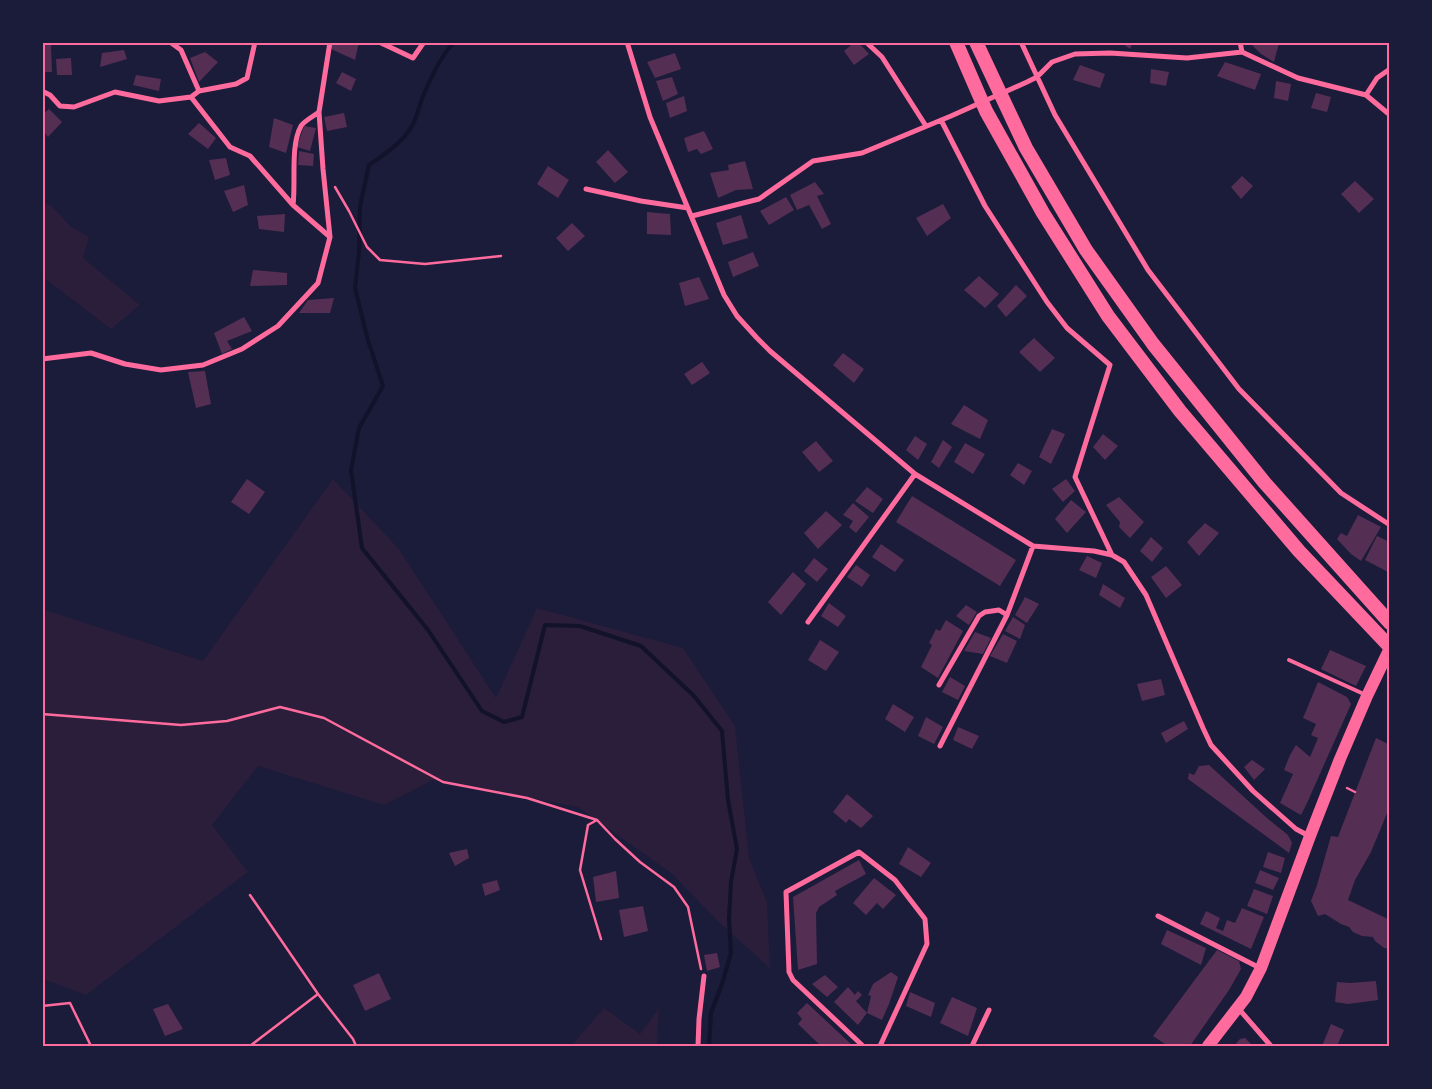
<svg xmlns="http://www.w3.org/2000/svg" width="1432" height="1089" font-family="'PT Serif',serif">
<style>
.green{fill:#2a1e3b}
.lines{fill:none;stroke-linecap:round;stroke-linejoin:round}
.stream{stroke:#12122b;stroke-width:4}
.building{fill:#542f53}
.path{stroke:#ff6b9d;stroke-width:2.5}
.service{stroke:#ff6b9d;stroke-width:4}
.minor{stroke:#ff6b9d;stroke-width:5}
.trunk{stroke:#ff6b9d;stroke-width:12}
.motorway{stroke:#ff6b9d;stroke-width:14}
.neatline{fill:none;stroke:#ff6b9d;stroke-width:2}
</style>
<rect width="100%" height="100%" fill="#1b1b3a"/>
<path class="green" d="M43 204 51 205 70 226 89 237 83 258 140 305 111 329 43 277Z
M333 479 399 549 496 698 537 608 683 648 735 726 749 858 767 902 770 968 722 925 671 873 578 807 433 780 384 805 258 766 212 825 248 872 86 995 43 979 42 609 203 661Z
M604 1008 640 1034 659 1008 657 1046H571Z"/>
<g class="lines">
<path class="stream" d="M455 42C443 52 429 82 423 96 419 106 417 117 412 126 402 143 385 154 369 165L360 206 359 252 355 288 367 337 383 386 359 428 351 470 362 548 428 630 482 711 504 722 522 717 545 625 580 626 641 646 694 696 722 731 728 800 737 849 731 882 729 919 731 953 722 984 711 1013 709 1046"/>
</g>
<path class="building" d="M333 42H359L355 60 331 49Z
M855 42H858L869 54 854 65 844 51Z
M1120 42H1133L1130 49Z
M1254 42 1279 43 1274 62 1261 54 1253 46Z
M51 44 52 72H42V45Z
M124 50 127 59 100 67 102 53Z
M205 52 218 62 199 82 190 58Z
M675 53 681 69 655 78 647 62Z
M71 58 72 75H57L56 59Z
M1225 62 1261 74 1255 90 1217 76Z
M1080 65 1105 74 1100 88 1073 80Z
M1151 69 1169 72 1166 86 1150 83Z
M342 72 356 79 351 91 336 83Z
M136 75 161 79 159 91 133 85Z
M672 77 678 94 663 101 656 81Z
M1276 81 1291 84 1288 101 1274 98Z
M1316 93 1331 97 1327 112 1311 108Z
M684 96 687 111 670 118 666 103Z
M49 109 62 122 48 137 42 130V115Z
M344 113 347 127 327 131 324 117Z
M274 118 293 125 286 153 269 147Z
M199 123 216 138 208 149 188 134Z
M304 126 316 128 310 151 297 147Z
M704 131 713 149 701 154 697 149 688 152 684 138Z
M608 150 628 172 615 183 596 162Z
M299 151 314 154 313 166 298 165Z
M226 158 230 175 215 180 209 160Z
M745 161 753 189 736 190 718 198 710 173 729 170 728 165Z
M548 166 569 180 558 198 537 184Z
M1242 176 1253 186 1241 199 1231 187Z
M1355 181 1374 199 1359 213 1341 194Z
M815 182 824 194 817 196 831 224 822 229 809 205 797 210 790 195Z
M244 185 248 205 233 212 224 191Z
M786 197 794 210 769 225 760 211Z
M943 204 951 218 927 236 916 218Z
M647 212 670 214 671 235 647 234Z
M285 214 284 232 259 229 257 216Z
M741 215 748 238 723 245 716 223Z
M572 223 585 236 568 251 556 238Z
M753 252 759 266 733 277 728 262Z
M253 270 287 273V285L250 286Z
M979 276 999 294 985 308 964 290Z
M699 277 709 299 685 306 679 283Z
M1016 285 1027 296 1006 317 997 306Z
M334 298 330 313H299L308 300Z
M244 317 252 331 227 341 232 349 222 354 214 333Z
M1034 338 1055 358 1040 372 1019 352Z
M843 353 864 369 854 383 833 365Z
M702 362 710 373 692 385 684 374Z
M205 371 211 404 196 408 188 372Z
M964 405 988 420 980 439 951 424Z
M1052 429 1065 434 1051 464 1039 457Z
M1103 434 1118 446 1105 460 1093 447Z
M915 436 927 444 918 460 906 450Z
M943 440 952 447 939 468 931 462Z
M816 441 833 461 819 472 802 452Z
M965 443 985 454 973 474 954 462Z
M1018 463 1032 471 1024 485 1010 475Z
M247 479 265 492 249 514 231 502Z
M1066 479 1075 491 1063 502 1052 489Z
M867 487 883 499 873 513 855 501Z
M912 496 1016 560 1000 586 896 522Z
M1119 497 1144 522 1130 538 1119 527 1120 522 1106 505Z
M1071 500 1086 512 1067 533 1055 519Z
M853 503 869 517 856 533 849 527 853 521 843 515Z
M826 511 842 525 818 549 804 533Z
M1358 515 1381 527 1361 561 1351 554 1337 539 1341 533 1347 536Z
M1205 523 1219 533 1199 556 1187 542Z
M1377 536 1390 542V573L1365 560Z
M1151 537 1163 548 1152 562 1140 551Z
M881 544 904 560 895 572 872 557Z
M1087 556 1102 563 1096 578 1079 570Z
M814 558 828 569 817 582 804 571Z
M856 565 870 575 862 587 847 577Z
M1166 566 1182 585 1166 598 1151 577Z
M793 572 806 584 781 615 768 602Z
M1103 584 1125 598 1120 608 1099 595Z
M1025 597 1039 604 1027 623 1015 615Z
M829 603 846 616 838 627 821 616Z
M966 605 977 612 969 625 956 616Z
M1013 617 1025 625 1020 639 1005 631Z
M946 620 963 631 938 678 921 667 932 645 929 643 936 629 940 631Z
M975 632 991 638 983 654 964 651Z
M1003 634 1017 641 1007 663 990 656Z
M820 640 839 652 826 671 808 660Z
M1330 650 1366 666 1356 686 1321 669Z
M950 677 965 686 958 700 942 692Z
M1161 679 1165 695 1142 701 1137 684Z
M1318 682 1347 697 1351 704 1307 803 1301 815 1280 803 1293 774 1284 770 1290 755 1296 745 1310 757 1318 738 1311 735 1316 724 1303 718Z
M893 704 914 717 905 732 885 719Z
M926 717 943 727 934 744 918 736Z
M1184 721 1188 729 1166 743 1161 733Z
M958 727 979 736 972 749 953 740Z
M1376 738 1390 745V806L1371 852 1355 880 1348 900 1390 920V949L1384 948 1375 941 1373 937 1362 936 1353 932 1349 927 1341 924 1325 914 1318 916 1311 901 1317 885 1331 836 1338 837Z
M1252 760 1265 769 1254 780 1244 767Z
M1209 765 1268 819 1288 835 1292 843 1289 853 1188 779 1189 773 1194 775 1199 766Z
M847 794 873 816 861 828 849 819 846 823 833 812Z
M908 847 931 863 921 877 899 864Z
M467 849 469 858 455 866 449 853Z
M1268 852 1285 858 1281 873 1263 867Z
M859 860 866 874 835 891 837 895 819 907 816 913 817 964 798 970 793 897Z
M1260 870 1279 878 1273 890 1255 883Z
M616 871 619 898 596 902 593 877Z
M874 878 896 895 883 909 877 903 866 915 853 903Z
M497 880 500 890 485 896 482 884Z
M1254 889 1273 896 1267 914 1247 906Z
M643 906 648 931 624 937 619 910Z
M1242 908 1264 917 1251 949 1200 924 1206 911 1220 918 1216 928 1223 931 1227 920 1235 923Z
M1167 930 1206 948 1201 965 1161 944Z
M1217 950 1239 961 1241 969 1229 990 1190 1046H1168L1153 1036Z
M717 953 720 967 707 971 704 955Z
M891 972 898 977 889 1004 882 1020 867 1013 871 996 868 995 873 984Z
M379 973 391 999 365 1011 353 985Z
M825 975 838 987 827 997 812 984Z
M1376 981 1378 1000 1348 1004 1335 1002 1337 982 1350 983Z
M848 987 855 995 858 991 862 995 856 1001 867 1013 858 1025 834 1002Z
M910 992 935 1003 931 1017 906 1006Z
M952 997 977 1008 968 1036 940 1023Z
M807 1003 853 1046H821L798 1024 802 1019 797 1013Z
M168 1004 183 1029 165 1036 153 1009Z
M1331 1024 1344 1030 1337 1046H1322Z
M1245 1038 1253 1046H1234L1240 1039Z"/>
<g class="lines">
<path class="path" d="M335 187 349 211 367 247 380 260 425 264 501 256
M42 714 181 725 227 721 280 707 324 718 443 782 527 798 597 820
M1347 788 1355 792
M1389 807H1390
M250 895 318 994
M601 939 580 870 588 825 597 820 615 839 640 862 674 887 688 907 701 969
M42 1006 70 1003 91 1046
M250 1046 318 994 353 1039 356 1046"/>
<path class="service" d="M1289 660 1366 695"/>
<path class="minor" d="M170 42 181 50 199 91
M379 42 413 58 424 42
M627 42 650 117 724 295 737 316 757 338 770 351 915 474 1033 546 1094 551 1112 555 1124 562 1146 595 1203 728 1211 745 1253 791 1296 829 1309 836
M866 42 882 57 926 126
M1021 42 1055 115 1148 270 1239 389 1341 493 1390 525
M1240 42 1242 52 1298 78 1366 95 1390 115
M42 91 50 95 60 106 74 107 115 92 159 101 191 97 199 91 236 84 247 78 255 42
M1366 95 1377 78 1390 69
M191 97 230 147 250 156 293 205 330 237
M941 120 985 206 1047 302 1067 328 1110 365 1075 477 1112 555
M586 189 641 201 688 208
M293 205C296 182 290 146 301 126 304 121 314 116 319 112
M692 216 759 199 813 161 862 153 951 116 1027 82 1037 77 1052 62 1075 54 1110 53 1187 58 1242 52
M42 359 91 353 125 364 161 370 203 365 242 349 278 326 318 283 330 237 323 169 319 112 330 42
M808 622 915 474
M939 685 979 616 985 612 999 610 1007 615
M940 746 1007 615 1033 546
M1158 916 1260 968
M1238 1008 1271 1046
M698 1046 699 1019 704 976
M863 1046 793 980 789 972 786 892 859 852 895 880 925 919 927 944 880 1046
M972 1046 989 1010"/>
<path class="trunk" d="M1208 1046 1246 997 1261 968 1310 836 1340 759 1367 696 1390 648"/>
<path class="motorway" d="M956 42 986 111 1043 213 1108 316 1180 411 1299 551 1390 647
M976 42 1026 148 1086 250 1153 344 1264 482 1390 623"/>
</g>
<rect width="1432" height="1089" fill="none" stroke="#1b1b3a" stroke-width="88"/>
<rect x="44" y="44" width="1344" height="1001" class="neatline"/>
</svg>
